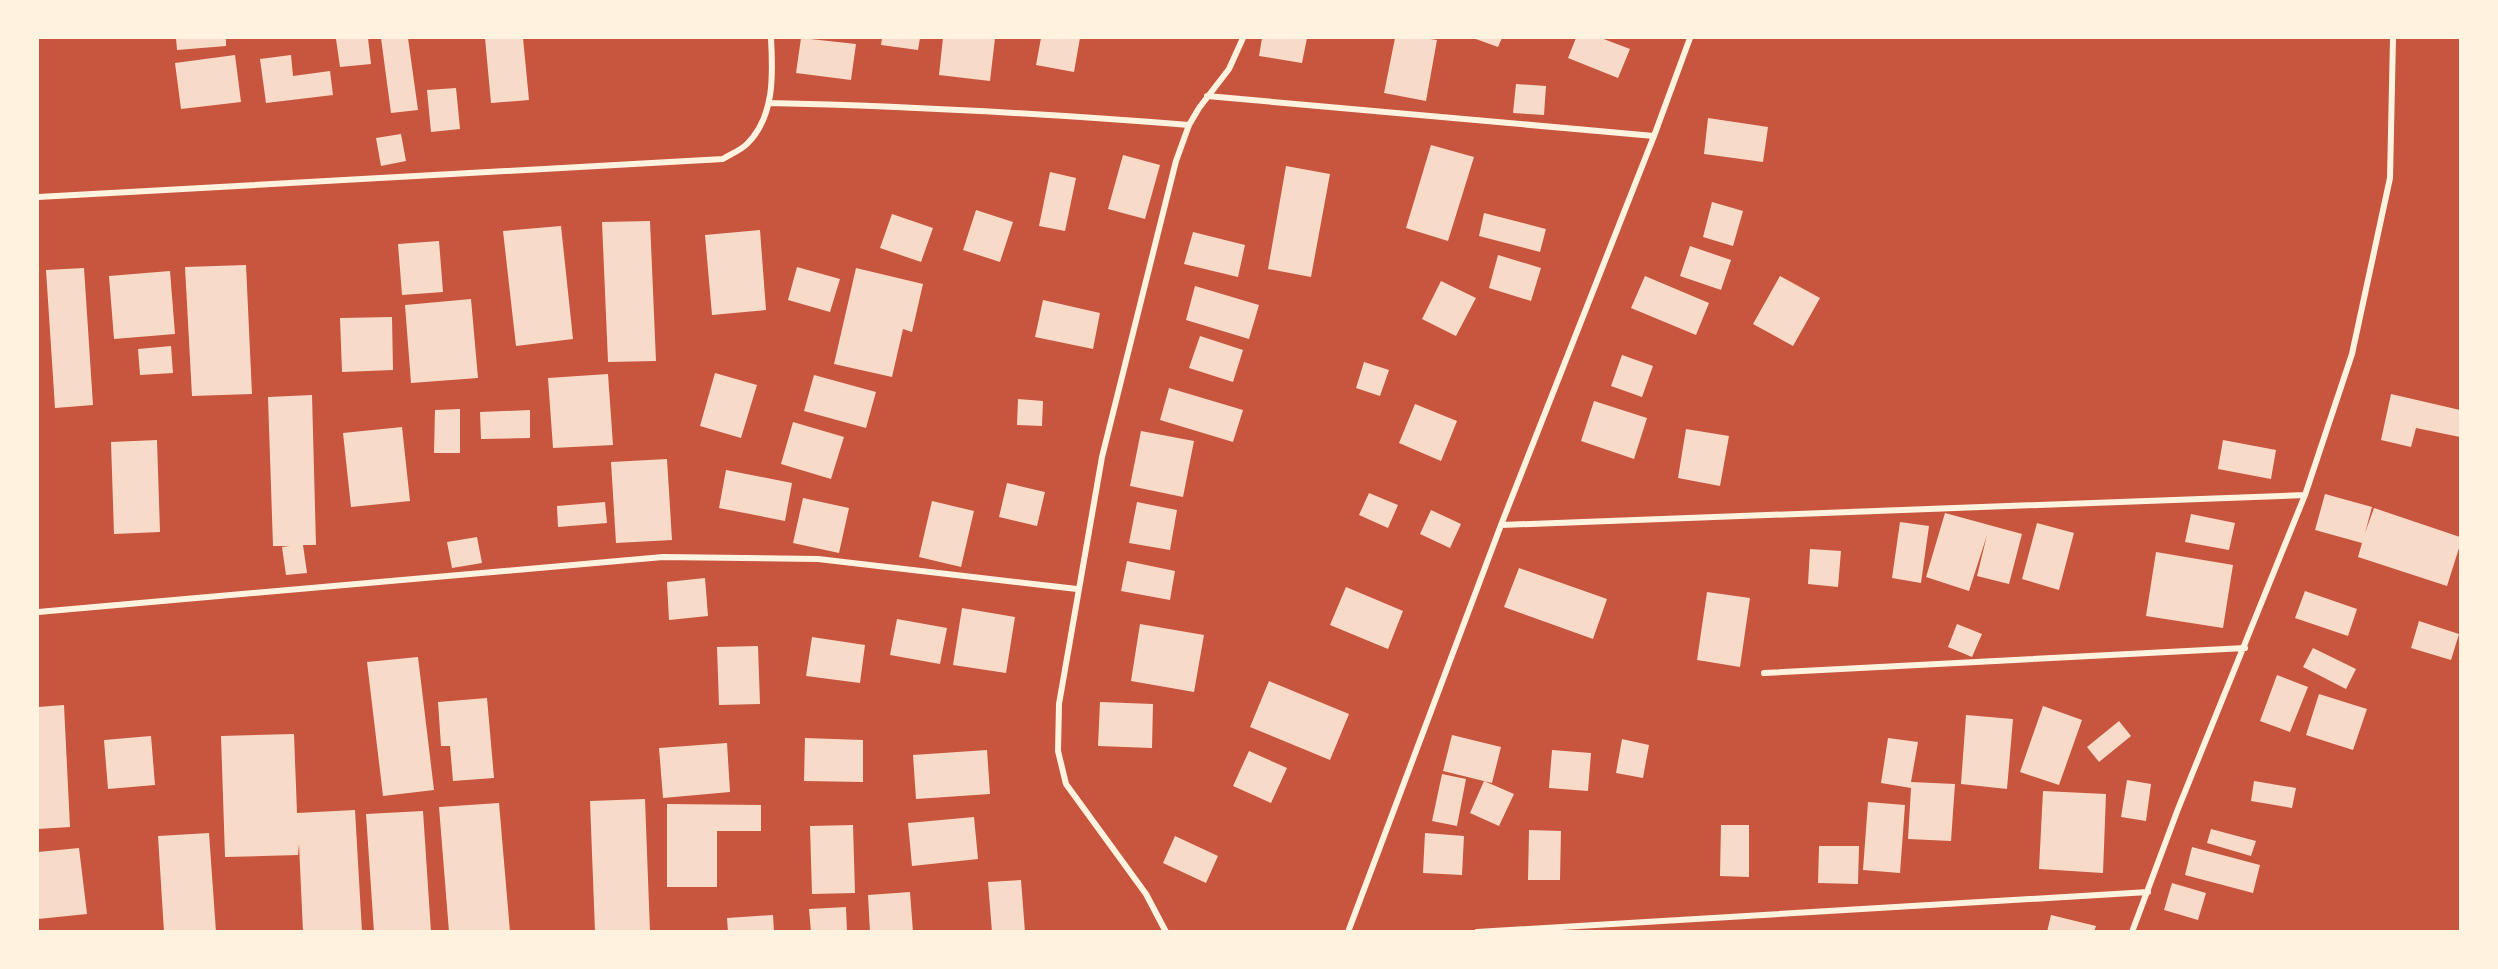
<svg xmlns="http://www.w3.org/2000/svg" width="2498" height="969" font-family="'DM Sans',sans-serif">
<style>
.building{fill:#f7dbc8}
.lines{fill:none;stroke-linecap:round;stroke-linejoin:round}
.minor{stroke:#fff3e0;stroke-width:6}
</style>
<rect width="100%" height="100%" fill="#c8553d"/>
<path class="building" d="M176 38H226V46L177 50Z
M351 38H368L371 64 340 67 336 39Z
M381 38H408L418 110 391 113Z
M485 38H523L529 100 491 103Z
M801 38 856 44 851 80 796 73Z
M882 38H920L918 50 881 45Z
M943 38H995L990 81 939 75Z
M1041 38H1080L1074 72 1036 65Z
M1262 38H1307L1302 63 1259 56Z
M1395 38H1424L1437 40 1426 101 1384 93Z
M1473 38H1502L1498 47Z
M1576 38H1601L1630 49 1618 78 1568 58Z
M235 55 241 102 181 109 175 63Z
M291 55 293 76 330 71 333 95 266 103 260 59Z
M1516 84 1546 86 1544 115 1513 113Z
M456 88 460 129 431 132 427 90Z
M1708 118 1768 127 1763 162 1704 154Z
M401 134 406 161 381 166 376 138Z
M1431 145 1474 157 1448 241 1406 228Z
M1123 155 1160 165 1145 219 1108 209Z
M1286 166 1330 174 1311 277 1268 269Z
M1050 172 1076 178 1065 231 1039 226Z
M1712 202 1743 211 1733 246 1703 237Z
M976 210 1013 222 1000 262 963 250Z
M1484 213 1546 229 1540 252 1479 236Z
M892 214 933 228 921 262 880 248Z
M650 221 656 361 608 362 602 222Z
M561 226 573 339 516 346 503 231Z
M760 230 766 310 712 315 705 235Z
M1193 232 1245 245 1238 277 1184 264Z
M439 241 443 292 402 295 398 244Z
M1690 246 1731 260 1721 290 1680 276Z
M1498 255 1541 268 1531 301 1489 288Z
M246 265 252 394 192 396 185 267Z
M797 267 840 279 830 312 788 300Z
M84 268 93 405 55 408 46 270Z
M856 268 923 284 912 332 903 329 892 377 834 364Z
M170 271 175 334 114 339 109 276Z
M1645 276 1709 303 1696 335 1631 308Z
M1780 276 1820 298 1793 346 1753 324Z
M1441 281 1476 298 1456 336 1422 319Z
M1195 286 1259 305 1249 339 1186 320Z
M471 299 478 378 411 383 405 305Z
M1043 300 1100 313 1093 349 1035 337Z
M392 317 393 370 342 372 340 318Z
M1200 336 1243 350 1233 382 1189 368Z
M171 346 173 373 140 375 138 349Z
M1622 355 1653 366 1642 397 1611 386Z
M1364 362 1389 370 1380 396 1356 388Z
M715 373 757 385 741 438 700 426Z
M608 374 613 445 553 448 548 378Z
M814 375 876 392 866 428 804 411Z
M1169 388 1243 410 1233 442 1160 420Z
M2391 394 2460 410V437L2416 428 2411 447 2381 440Z
M312 395 316 545H303L307 573 286 575 282 547 290 546H273L268 397Z
M1018 399 1043 401 1042 426 1017 425Z
M1594 401 1647 418 1634 459 1581 441Z
M1415 404 1457 421 1441 461 1399 443Z
M460 409V453H434L435 410Z
M530 410V438L481 439 480 412Z
M793 422 844 437 831 479 781 464Z
M402 427 410 501 351 507 343 433Z
M1686 429 1729 436 1720 486 1678 478Z
M1141 431 1194 441 1183 497 1130 486Z
M157 440 160 532 114 534 111 442Z
M2223 440 2276 450 2271 479 2218 469Z
M667 459 672 540 616 543 611 462Z
M726 470 792 483 785 521 719 508Z
M1007 483 1045 492 1037 526 999 517Z
M1369 493 1398 505 1388 528 1359 515Z
M2325 494 2372 507 2365 533 2374 508 2460 537V545L2447 586 2358 557 2362 543 2315 530Z
M803 498 849 508 839 553 793 543Z
M932 501 974 511 961 567 919 557Z
M605 502 607 523 558 527 557 506Z
M1137 502 1177 510 1170 550 1129 543Z
M1431 510 1461 524 1450 548 1420 534Z
M1945 513 2022 534 2009 584 1977 576 1987 535 1969 591 1926 577Z
M2191 514 2235 523 2229 550 2185 542Z
M1900 522 1929 526 1921 583 1892 578Z
M2037 523 2074 533 2059 590 2022 579Z
M477 537 482 563 452 568 447 542Z
M1810 549 1841 551 1838 587 1808 584Z
M2156 552 2233 565 2223 628 2146 616Z
M1127 561 1175 571 1170 600 1121 591Z
M1519 568 1607 599 1593 639 1504 607Z
M705 578 708 616 669 620 667 582Z
M1346 587 1403 611 1388 649 1330 625Z
M2305 591 2357 609 2348 636 2295 618Z
M1707 592 1750 598 1740 667 1697 660Z
M962 608 1015 617 1006 673 953 665Z
M897 619 947 628 940 664 890 655Z
M2419 621 2459 634 2451 660 2411 648Z
M1140 624 1204 635 1194 692 1131 681Z
M1957 624 1982 634 1972 657 1948 647Z
M812 637 865 645 860 683 806 676Z
M758 646 760 704 719 705 717 647Z
M2313 648 2356 669 2346 689 2303 667Z
M418 657 434 790 383 796 367 662Z
M2277 675 2308 687 2290 732 2260 721Z
M1269 681 1349 714 1330 760 1250 727Z
M2319 694 2367 709 2353 750 2306 735Z
M487 698 494 778 453 781 450 746H441L438 702Z
M1100 702 1153 704 1152 748 1098 746Z
M64 705 70 827 38 829V707Z
M2043 706 2082 720 2059 785 2020 772Z
M1966 715 2013 719 2007 789 1961 784Z
M2119 721 2131 736 2099 762 2087 747Z
M294 734 297 813 355 810 362 932H303L299 844 298 855 225 857 221 736Z
M1452 735 1501 747 1492 783 1443 771Z
M151 736 155 785 108 789 104 740Z
M805 738 863 740V782L804 781Z
M1888 738 1918 742 1911 782 1955 784 1951 841 1908 839 1911 788 1881 783Z
M1622 739 1649 745 1643 778 1616 773Z
M727 743 730 792 663 798 659 748Z
M987 750 990 794 916 799 913 755Z
M1552 750 1591 753 1588 791 1549 788Z
M1249 751 1287 768 1271 803 1233 786Z
M1442 774 1466 779 1457 826 1432 821Z
M2127 780 2151 784 2146 821 2121 817Z
M1484 781 1514 794 1499 826 1470 813Z
M2254 781 2296 788 2292 808 2251 801Z
M2043 791 2106 794 2103 873 2039 869Z
M645 799 650 932H595L590 801Z
M1868 802 1905 805 1900 873 1863 870Z
M499 803 510 932H449L439 807Z
M667 804 761 805V831H717V887H667Z
M423 811 431 932H374L366 814Z
M974 817 978 859 912 866 908 823Z
M853 825 855 893 812 894 810 826Z
M1721 825H1749V877L1720 876Z
M2211 829 2256 841 2251 856 2207 843Z
M1529 830 1561 831 1560 880H1528Z
M209 833 216 932H164L158 836Z
M1425 833 1464 836 1462 875 1423 873Z
M1175 836 1218 856 1206 883 1163 863Z
M1819 846H1859L1858 884 1818 883Z
M2192 847 2260 865 2253 893 2185 875Z
M79 848 87 914 38 919V852Z
M1021 880 1025 932H992L988 882Z
M2172 883 2206 893 2198 920 2164 910Z
M910 892 913 932H870L868 895Z
M846 907 847 932H811L809 909Z
M773 915 774 932H728L727 918Z
M2051 915 2096 926 2094 932H2047Z"/>
<g class="lines">
<path class="minor" d="M1207 96 1654 136
M769 103C910 106 1049 114 1189 125
M38 197 723 159C731 154 741 150 747 144 775 116 773 74 771 38
M1501 525 2305 495
M38 612 663 557 818 559 1077 589
M1764 673 2245 648
M1166 932 1146 894 1066 784 1058 751 1059 704 1102 457 1176 161 1189 125 1199 108 1229 69 1243 38
M1348 932 1501 525 1654 136 1690 38
M1477 932 2148 892
M2132 932 2178 809 2305 495 2352 354 2390 178 2393 38"/>
</g>
<rect width="2498" height="969" fill="none" stroke="#fff3e0" stroke-width="78"/>
</svg>
